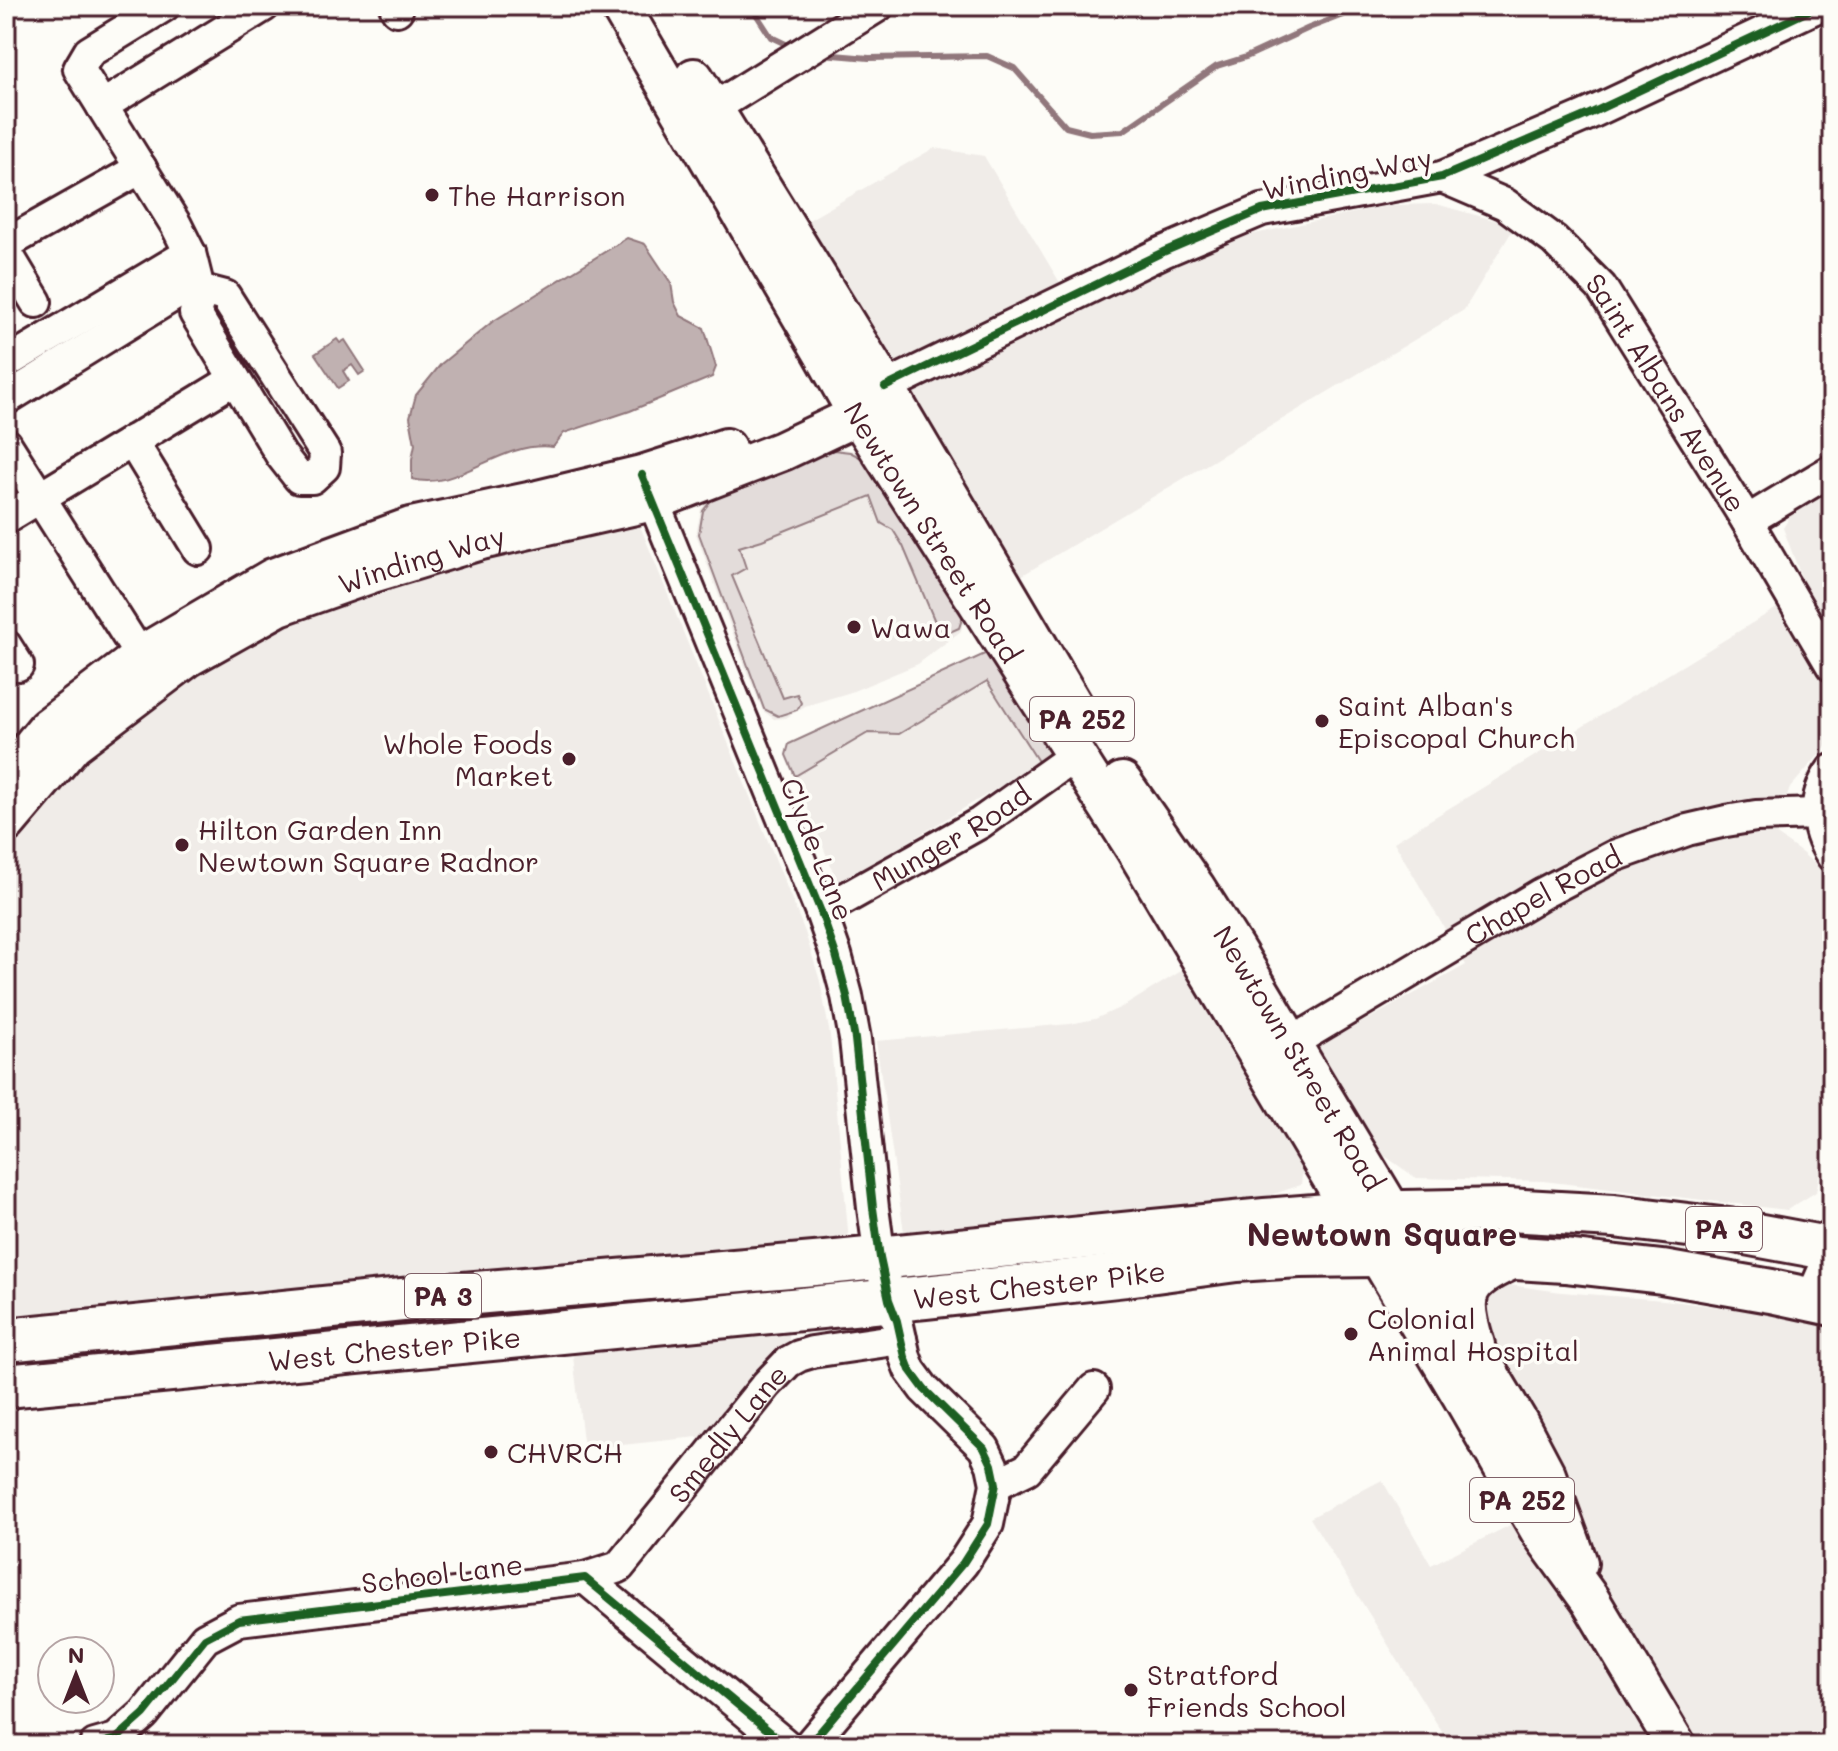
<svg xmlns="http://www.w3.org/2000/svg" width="1838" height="1751" font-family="Mali,sans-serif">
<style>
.built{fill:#f0ece8}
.green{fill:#e3dcda;stroke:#967e82;stroke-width:2}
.water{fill:#c0b1b1;stroke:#91777b;stroke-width:2}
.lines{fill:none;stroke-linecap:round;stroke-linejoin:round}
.stream{stroke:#91777b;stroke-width:6}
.minor-casing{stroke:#4a1f2b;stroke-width:36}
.major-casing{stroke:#4a1f2b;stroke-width:44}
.highway-casing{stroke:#4a1f2b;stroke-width:48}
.minor{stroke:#fdfcf7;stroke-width:30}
.major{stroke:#fdfcf7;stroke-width:38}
.highway{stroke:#fdfcf7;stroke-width:42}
.cycleway-casing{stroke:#fdfcf7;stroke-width:13}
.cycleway{stroke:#1b5e20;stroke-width:8}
.poi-dot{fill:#4a1f2b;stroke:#fdfcf7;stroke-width:3}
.labels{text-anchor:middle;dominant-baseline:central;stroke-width:7;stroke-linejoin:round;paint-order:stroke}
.shield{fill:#fdfcf7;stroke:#806168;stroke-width:2}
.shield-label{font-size:26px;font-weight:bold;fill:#4a1f2b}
.street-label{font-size:28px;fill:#4a1f2b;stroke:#fdfcf7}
.poi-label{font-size:28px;fill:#4a1f2b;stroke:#fdfcf7;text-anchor:start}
.quarter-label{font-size:32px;font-weight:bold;fill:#4a1f2b;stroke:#fdfcf7}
</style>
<rect width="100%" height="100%" fill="#fdfcf7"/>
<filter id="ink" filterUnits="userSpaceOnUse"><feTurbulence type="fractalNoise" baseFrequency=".0125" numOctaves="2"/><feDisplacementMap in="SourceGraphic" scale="16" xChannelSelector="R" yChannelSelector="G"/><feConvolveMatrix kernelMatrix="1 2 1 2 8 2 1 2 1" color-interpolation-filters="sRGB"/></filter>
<g filter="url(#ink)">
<path class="built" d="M934 148 984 156 1077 311 1222 241 1371 209 1394 205 1436 204 1515 226 1464 310 1011 582 800 225Z
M837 447 854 451 875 463 965 615 961 631 918 664 851 692 805 706 786 718 774 719 763 711 747 672 696 534 701 509 716 493 826 449Z
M1832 488V740L1790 788 1774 833 1802 853 1832 879V1110L1816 1192 1787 1210 1543 1181 1416 1178 1382 1154 1318 1047 1466 965 1394 842 1806 590 1783 528 1792 513Z
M636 516 805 932 820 981 830 1035 849 1241 6 1325V849L73 761 170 681 274 622 383 580Z
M988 681 1039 763 838 884 795 777 868 733 899 734Z
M1191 965 1303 1166 1301 1185 1225 1210 905 1239 876 1041 1070 1024 1095 1019 1126 1005Z
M1495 1283 1561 1292 1664 1300 1789 1316 1832 1328V1734L1813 1745H1690L1602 1593 1585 1541 1482 1336V1295Z
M788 1325 790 1348 707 1436 584 1449 572 1348Z
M1382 1480 1431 1565 1520 1520 1656 1745H1450L1310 1518Z"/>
<path class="green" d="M833 450 850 452 873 464 962 599V619L959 628 941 636 903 546 893 530 881 523 871 496 762 540 739 547 746 568 732 576 783 698 797 694 801 703 797 710 778 716 764 709 699 534 703 511 716 494Z
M989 652 1054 748 1039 763 987 681 899 734 868 733 795 776 786 755 789 744Z"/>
<path class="water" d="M627 238 645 244 671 283 674 302 681 316 704 328 716 367 712 377 630 411 564 433 553 447C499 440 458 492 412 479V459L415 444 410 417 416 395 441 364 492 322Z
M337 339 340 343 345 340 365 371 359 375 352 365 343 371 349 381 338 388 315 354Z"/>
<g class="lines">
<path class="stream" d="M751 6 771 37 792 47
M822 54 869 58 987 56 1014 68 1066 127 1090 133 1123 131 1217 66 1246 57 1309 28 1366 6"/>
<g class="minor-casing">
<g id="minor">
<path d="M395 6 397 10"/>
<path d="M102 106 264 6"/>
<path d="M696 119 878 6"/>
<path id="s1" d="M1442 177 1505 204 1554 240 1601 287 1747 521 1832 666"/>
<path d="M6 244 141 168"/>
<path d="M6 252 36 302"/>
<path d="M202 290 225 296 325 453 324 467 312 478H299L281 455 195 313Z"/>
<path d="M6 363 190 253"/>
<path d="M885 387 1163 252 1262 210 1442 177 1587 115 1819 6"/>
<path d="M6 399 197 281 190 253 176 225 79 69 89 52 164 6"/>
<path d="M132 441 198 549"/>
<path d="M6 444 141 657"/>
<path d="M645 481 821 912 836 955 847 996 855 1039 873 1208 880 1258 889 1300 897 1321 905 1357 910 1370 924 1389 984 1448 992 1465 996 1484 988 1524 963 1563 809 1745"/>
<path d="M6 518 235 379"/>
<path d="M1747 521 1832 470"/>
<path d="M6 646 18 665"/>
<path d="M1832 770C1812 797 1814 829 1832 856"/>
<path id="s2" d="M821 912 980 823 1076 755"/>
<path id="s3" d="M1291 1043 1541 894 1614 856 1687 830 1726 821 1756 816 1817 814"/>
<path d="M1811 1299 1832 1251"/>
<path d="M996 1484 1027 1469 1094 1389"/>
<path id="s4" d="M585 1578 619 1567 767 1384 788 1362 799 1356 812 1352 901 1339"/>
<path d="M95 1745 116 1739 144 1714 205 1638 239 1620 585 1578 786 1745"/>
</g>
</g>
<g class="major-casing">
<g id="major">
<path id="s5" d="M620 6 822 351 858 415 1136 850 1462 1396 1540 1531 1590 1600 1676 1745"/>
<path d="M694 78 885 387 1084 724"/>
<path d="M6 778 47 728 150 650 273 578 411 527 538 500 642 475 726 448"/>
<path id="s6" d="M1122 782 1195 887 1235 950 1518 1422 1546 1475 1578 1563"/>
<path id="s7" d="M6 823 73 744 188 657 279 606 372 573 481 540 653 501 782 451 858 415 874 398"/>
</g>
</g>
<g class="highway-casing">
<g id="highway">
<path d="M6 1340 452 1295 826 1263 1265 1220 1353 1213 1507 1210 1614 1216 1729 1230 1832 1249"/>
<path d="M1473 1345C1456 1292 1463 1279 1514 1257"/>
<path id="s8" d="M6 1386 925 1297 1126 1275 1236 1260 1299 1256 1452 1254 1565 1261 1662 1272 1771 1291 1832 1304"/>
</g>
</g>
<use href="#minor" class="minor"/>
<use href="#major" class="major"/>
<use href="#highway" class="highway"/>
<g class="cycleway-casing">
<path id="cycleway" d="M885 387 1163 252 1262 210 1442 177 1587 115 1819 6
M642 475 821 912 836 955 847 996 855 1039 873 1208 880 1258 889 1300 897 1321 905 1357 910 1370 924 1389 984 1448 992 1465 996 1484 988 1524 963 1563 809 1745
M95 1745 116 1739 144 1714 205 1638 239 1620 585 1578 786 1745"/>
</g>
<use href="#cycleway" class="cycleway"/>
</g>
</g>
<g class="poi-dot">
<circle cx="432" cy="195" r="8"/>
<circle cx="854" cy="627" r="8"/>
<circle cx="1322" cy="721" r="8"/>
<circle cx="569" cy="759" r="8"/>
<circle cx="182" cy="845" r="8"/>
<circle cx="1351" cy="1334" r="8"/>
<circle cx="491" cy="1452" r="8"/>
<circle cx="1131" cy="1690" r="8"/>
</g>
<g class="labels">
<g class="shield">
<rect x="1030" y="697" width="104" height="44" rx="6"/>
<rect x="1686" y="1207" width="76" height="44" rx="6"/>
<rect x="405" y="1274" width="76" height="44" rx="6"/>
<rect x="1470" y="1478" width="104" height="44" rx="6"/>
</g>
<g class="shield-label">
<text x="1082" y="719">PA 252</text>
<text x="1724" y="1229">PA 3</text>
<text x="443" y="1296">PA 3</text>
<text x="1522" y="1500">PA 252</text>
</g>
<g class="street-label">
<text transform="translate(1347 173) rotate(-11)">Winding Way</text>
<text stroke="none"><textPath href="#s1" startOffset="320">Saint Albans Avenue</textPath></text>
<text stroke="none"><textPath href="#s5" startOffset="612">Newtown Street Road</textPath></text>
<text stroke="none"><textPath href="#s7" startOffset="502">Winding Way</textPath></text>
<text stroke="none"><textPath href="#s2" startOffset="150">Munger Road</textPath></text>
<text transform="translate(818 849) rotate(68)">Clyde Lane</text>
<text stroke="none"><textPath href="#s3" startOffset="292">Chapel Road</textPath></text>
<text stroke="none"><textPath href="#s6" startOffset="328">Newtown Street Road</textPath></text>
<text stroke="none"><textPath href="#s8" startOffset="1038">West Chester Pike</textPath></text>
<text stroke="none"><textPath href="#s8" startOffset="390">West Chester Pike</textPath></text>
<text stroke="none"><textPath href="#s4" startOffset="208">Smedly Lane</textPath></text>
<text transform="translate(442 1573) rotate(-7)">School Lane</text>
</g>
<g class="poi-label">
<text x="448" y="195">The Harrison</text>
<text x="870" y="627">Wawa</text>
<text x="1338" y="705">Saint Alban's<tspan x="1338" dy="32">Episcopal Church</tspan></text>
<text x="553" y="743" text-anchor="end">Whole Foods<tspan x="553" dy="32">Market</tspan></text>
<text x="198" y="829">Hilton Garden Inn<tspan x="198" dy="32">Newtown Square Radnor</tspan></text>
<text x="1367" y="1318">Colonial<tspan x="1367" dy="32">Animal Hospital</tspan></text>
<text x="507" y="1452">CHVRCH</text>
<text x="1147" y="1674">Stratford<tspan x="1147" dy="32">Friends School</tspan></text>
</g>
<g class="quarter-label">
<text x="1382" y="1233">Newtown Square</text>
</g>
</g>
<rect width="1838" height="1751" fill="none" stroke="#fdfcf7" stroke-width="32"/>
<rect x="16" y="16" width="1806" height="1719" fill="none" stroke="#4a1f2b" stroke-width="3" filter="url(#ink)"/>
<g transform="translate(76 1675)"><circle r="38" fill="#fdfcf7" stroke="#b5a4a5" stroke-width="2"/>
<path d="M0-6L14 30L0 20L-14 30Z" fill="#4a1f2b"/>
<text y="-12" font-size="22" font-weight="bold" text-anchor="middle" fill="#4a1f2b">N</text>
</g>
</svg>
